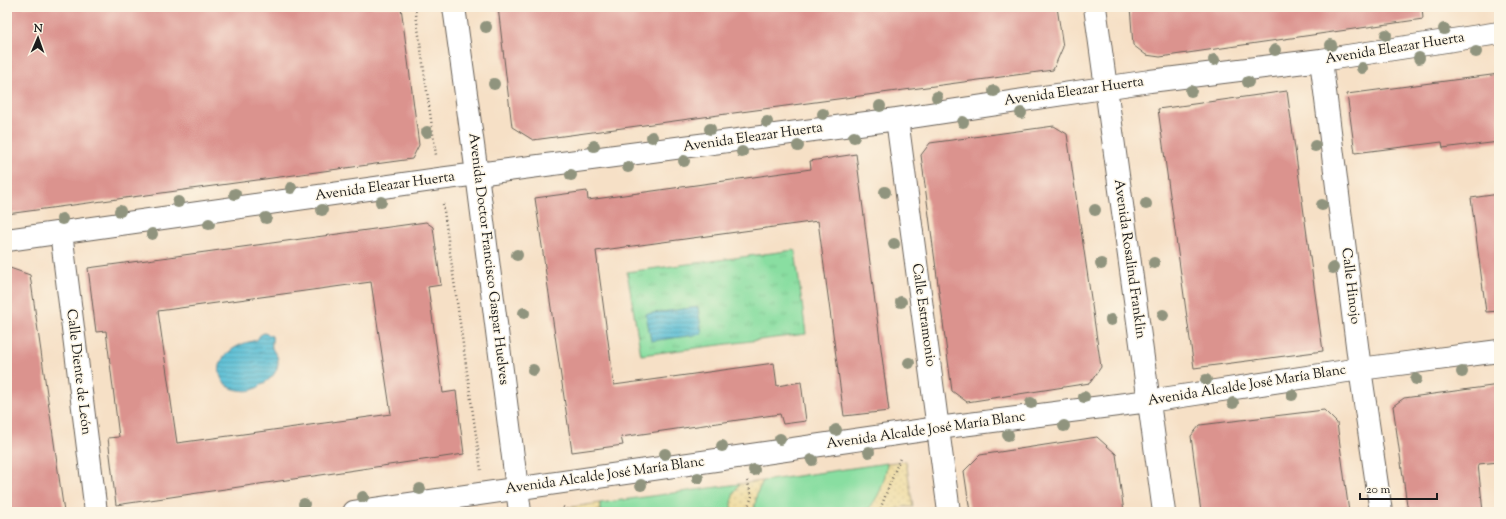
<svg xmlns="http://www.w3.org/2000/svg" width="1506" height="519" font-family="'Sorts Mill Goudy',serif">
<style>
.grass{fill:url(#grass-tufts);stroke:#527d5e}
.sand{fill:url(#sand-dots);stroke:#857b5d}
.park{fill:#89dea1;stroke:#527d5e}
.water{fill:url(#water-rules);stroke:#3a6d78}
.building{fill:#db938e;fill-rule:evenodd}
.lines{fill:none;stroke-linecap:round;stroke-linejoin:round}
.minor-casing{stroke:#686158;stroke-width:24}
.path{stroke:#686158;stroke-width:2.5;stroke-dasharray:1 3;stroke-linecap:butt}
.minor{stroke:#fff;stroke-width:22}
.tree{fill:#90947e}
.labels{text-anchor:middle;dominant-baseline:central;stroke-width:3;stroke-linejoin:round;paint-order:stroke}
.street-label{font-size:14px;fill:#1c1c1c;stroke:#fcf5e5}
</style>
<defs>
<pattern id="grass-tufts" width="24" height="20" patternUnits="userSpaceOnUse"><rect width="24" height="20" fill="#89dea1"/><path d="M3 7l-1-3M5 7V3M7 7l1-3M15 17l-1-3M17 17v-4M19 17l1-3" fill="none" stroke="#76be8a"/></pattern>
<pattern id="sand-dots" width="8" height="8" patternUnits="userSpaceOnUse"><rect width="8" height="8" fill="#eeda9e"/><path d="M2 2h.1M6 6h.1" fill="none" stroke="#ccba88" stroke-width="1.8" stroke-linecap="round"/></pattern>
<pattern id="water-rules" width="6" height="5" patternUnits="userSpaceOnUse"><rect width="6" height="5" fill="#58bed5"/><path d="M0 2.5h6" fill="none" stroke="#489aac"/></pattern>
</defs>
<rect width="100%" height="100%" fill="#fcf5e5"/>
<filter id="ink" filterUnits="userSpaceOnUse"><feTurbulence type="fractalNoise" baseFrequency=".025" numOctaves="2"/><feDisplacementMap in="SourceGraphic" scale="8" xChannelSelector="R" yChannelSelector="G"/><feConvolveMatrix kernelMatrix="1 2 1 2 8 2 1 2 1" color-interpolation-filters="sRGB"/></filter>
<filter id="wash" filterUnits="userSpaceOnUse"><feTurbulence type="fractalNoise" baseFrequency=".012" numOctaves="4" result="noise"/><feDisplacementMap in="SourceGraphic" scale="16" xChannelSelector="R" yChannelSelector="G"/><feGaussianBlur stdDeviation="0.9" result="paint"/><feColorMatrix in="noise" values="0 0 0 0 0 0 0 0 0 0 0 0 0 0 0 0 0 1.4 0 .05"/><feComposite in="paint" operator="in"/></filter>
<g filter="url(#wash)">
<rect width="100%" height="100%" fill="#f6e0c6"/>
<path class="grass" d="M795 250 806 334 641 355 627 272Z"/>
<path class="sand" d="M906 461 913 507H902L888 512H866C879 497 884 482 887 463Z
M763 481 757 493 754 512H731L732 497 739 484Z
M600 503V512H565V508Z"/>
<path class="park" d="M887 463C885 482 879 498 866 512H754L757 493 763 481Z
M739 484 733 495 731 512H600V503Z"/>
<path class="water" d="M698 307 702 334 651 341 646 314Z
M264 333 272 336C273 340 271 345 272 348 274 353 278 355 278 361 278 372 272 378 264 383 255 390 250 392 239 390 218 388 213 364 229 352 237 345 247 342 257 340L260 335Z"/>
<g id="blocks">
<path class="building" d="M7 7H401L419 145 412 159 7 214Z
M498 7H1057L1063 47 1053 70 533 140 512 127Z
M1130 7H1422L1423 19 1160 57 1146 55 1133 45Z
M1499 74V142L1466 146V145L1443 148 1442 142 1355 153 1347 94Z
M1287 91 1323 351 1194 368 1158 109Z
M1054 126 1067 134 1101 367 1090 383 967 402 952 391 921 155 930 143Z
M856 154 889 411 844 416 818 221 596 251 614 385 774 363 777 386 801 382 806 421 783 424 780 414 621 437 623 445 572 452 535 198 587 191 588 200 811 169 810 161Z
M1499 194V311L1486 312 1471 198Z
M426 222 433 227 441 285 428 287 443 393 456 391 464 454 116 505 108 438 119 437 106 331 96 332 88 268ZM371 282 391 414 177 443 158 311Z
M7 267 30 275 64 512H7Z
M1499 385V462L1478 464 1483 512H1408L1393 406 1404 398Z
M1324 410 1337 423 1349 512H1201L1191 436 1200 425Z
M1097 437 1116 454 1124 512H970L964 471 980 455Z"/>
</g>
</g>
<g filter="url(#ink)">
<use href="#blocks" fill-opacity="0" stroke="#686158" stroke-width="1"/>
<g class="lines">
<g class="minor-casing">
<path id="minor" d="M454 7 477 174 520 512
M1095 7 1164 512
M1321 60 1360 369 1381 512
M897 119 949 512
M61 232 96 512
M7 240 439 179 897 119 1150 81 1321 60 1499 33
M354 512 938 428 1149 401 1360 369 1499 351"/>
</g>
<path class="path" d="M415 7 436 155
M443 204 481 470
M563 507 572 512
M746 512 752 496 747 480
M879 512 900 458"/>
<use href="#minor" class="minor"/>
</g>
<g class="tree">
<circle cx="486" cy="27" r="6"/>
<circle cx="1444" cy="29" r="6"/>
<circle cx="1386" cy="35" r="6"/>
<circle cx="1331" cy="45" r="6"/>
<circle cx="1275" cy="50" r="6"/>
<circle cx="1476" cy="52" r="6"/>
<circle cx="1419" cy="58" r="6"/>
<circle cx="1214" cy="60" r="6"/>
<circle cx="1362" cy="68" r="6"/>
<circle cx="1248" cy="82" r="6"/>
<circle cx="494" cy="84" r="6"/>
<circle cx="994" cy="91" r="6"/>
<circle cx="1191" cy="91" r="6"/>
<circle cx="937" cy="97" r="6"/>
<circle cx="880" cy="106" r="6"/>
<circle cx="1021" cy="113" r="6"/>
<circle cx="823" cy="114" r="6"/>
<circle cx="767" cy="122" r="6"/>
<circle cx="963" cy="122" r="6"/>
<circle cx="710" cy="129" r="6"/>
<circle cx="427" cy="132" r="6"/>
<circle cx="652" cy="137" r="6"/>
<circle cx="854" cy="137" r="6"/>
<circle cx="594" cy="146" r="6"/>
<circle cx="798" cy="146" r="6"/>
<circle cx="1315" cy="146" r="6"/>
<circle cx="742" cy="152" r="6"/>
<circle cx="684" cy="161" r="6"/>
<circle cx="628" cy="167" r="6"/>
<circle cx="571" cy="175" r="6"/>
<circle cx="291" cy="188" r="6"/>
<circle cx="885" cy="192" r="6"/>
<circle cx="235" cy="194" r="6"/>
<circle cx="178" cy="202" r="6"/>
<circle cx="381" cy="202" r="6"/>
<circle cx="1146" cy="204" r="6"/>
<circle cx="1322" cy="205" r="6"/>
<circle cx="322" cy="210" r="6"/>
<circle cx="1095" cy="210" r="6"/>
<circle cx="120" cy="211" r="6"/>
<circle cx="266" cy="218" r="6"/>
<circle cx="62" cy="219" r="6"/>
<circle cx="209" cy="224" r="6"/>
<circle cx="152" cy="234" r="6"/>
<circle cx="894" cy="244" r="6"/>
<circle cx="517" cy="255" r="6"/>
<circle cx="1154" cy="263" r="6"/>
<circle cx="1101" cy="264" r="6"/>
<circle cx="1333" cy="268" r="6"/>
<circle cx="901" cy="302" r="6"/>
<circle cx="524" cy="313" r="6"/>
<circle cx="1163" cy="315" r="6"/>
<circle cx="1111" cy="320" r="6"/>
<circle cx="909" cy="363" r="6"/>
<circle cx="533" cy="370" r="6"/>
<circle cx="1462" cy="372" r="6"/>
<circle cx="1416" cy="379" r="6"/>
<circle cx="1206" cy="380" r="6"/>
<circle cx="1292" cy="395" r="6"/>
<circle cx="1084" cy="397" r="6"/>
<circle cx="1031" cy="403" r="6"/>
<circle cx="1233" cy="403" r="6"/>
<circle cx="1064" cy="426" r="6"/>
<circle cx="836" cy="430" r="6"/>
<circle cx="1008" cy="435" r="6"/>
<circle cx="780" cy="439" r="6"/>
<circle cx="722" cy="446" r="6"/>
<circle cx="869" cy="452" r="6"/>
<circle cx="665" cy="454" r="6"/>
<circle cx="812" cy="460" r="6"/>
<circle cx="754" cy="470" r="6"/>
<circle cx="698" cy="478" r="6"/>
<circle cx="641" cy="485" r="6"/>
<circle cx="420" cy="489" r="6"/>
<circle cx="363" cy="497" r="6"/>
<circle cx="304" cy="504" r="6"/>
</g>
</g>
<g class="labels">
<g class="street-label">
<text transform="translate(1395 49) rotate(-9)">Avenida Eleazar Huerta</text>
<text transform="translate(1074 92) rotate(-8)">Avenida Eleazar Huerta</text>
<text transform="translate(753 138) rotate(-8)">Avenida Eleazar Huerta</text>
<text transform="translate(385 187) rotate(-8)">Avenida Eleazar Huerta</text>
<text transform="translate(488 259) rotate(83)">Avenida Doctor Francisco Gaspar Huelves</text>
<text transform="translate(1129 259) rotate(82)">Avenida Rosalind Franklin</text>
<text transform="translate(1350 286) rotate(83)">Calle Hinojo</text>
<text transform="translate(923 315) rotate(82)">Calle Estramonio</text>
<text transform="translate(78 372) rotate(83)">Calle Diente de León</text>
<text transform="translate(1247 386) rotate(-9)">Avenida Alcalde José María Blanc</text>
<text transform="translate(926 431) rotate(-8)">Avenida Alcalde José María Blanc</text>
<text transform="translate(605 476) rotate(-8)">Avenida Alcalde José María Blanc</text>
</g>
</g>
<rect width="1506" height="519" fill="none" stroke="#fcf5e5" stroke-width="24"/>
<g transform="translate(38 38) rotate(2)" stroke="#fcf5e5" stroke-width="3" paint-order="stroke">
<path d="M0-3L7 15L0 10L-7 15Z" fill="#1c1c1c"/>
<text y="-6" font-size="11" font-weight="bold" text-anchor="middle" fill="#1c1c1c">N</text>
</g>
<path d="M1360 493v6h77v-6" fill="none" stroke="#1c1c1c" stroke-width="2"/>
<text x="1366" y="493" font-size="12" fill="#1c1c1c" stroke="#fcf5e5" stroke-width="3" paint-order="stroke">20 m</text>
</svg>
